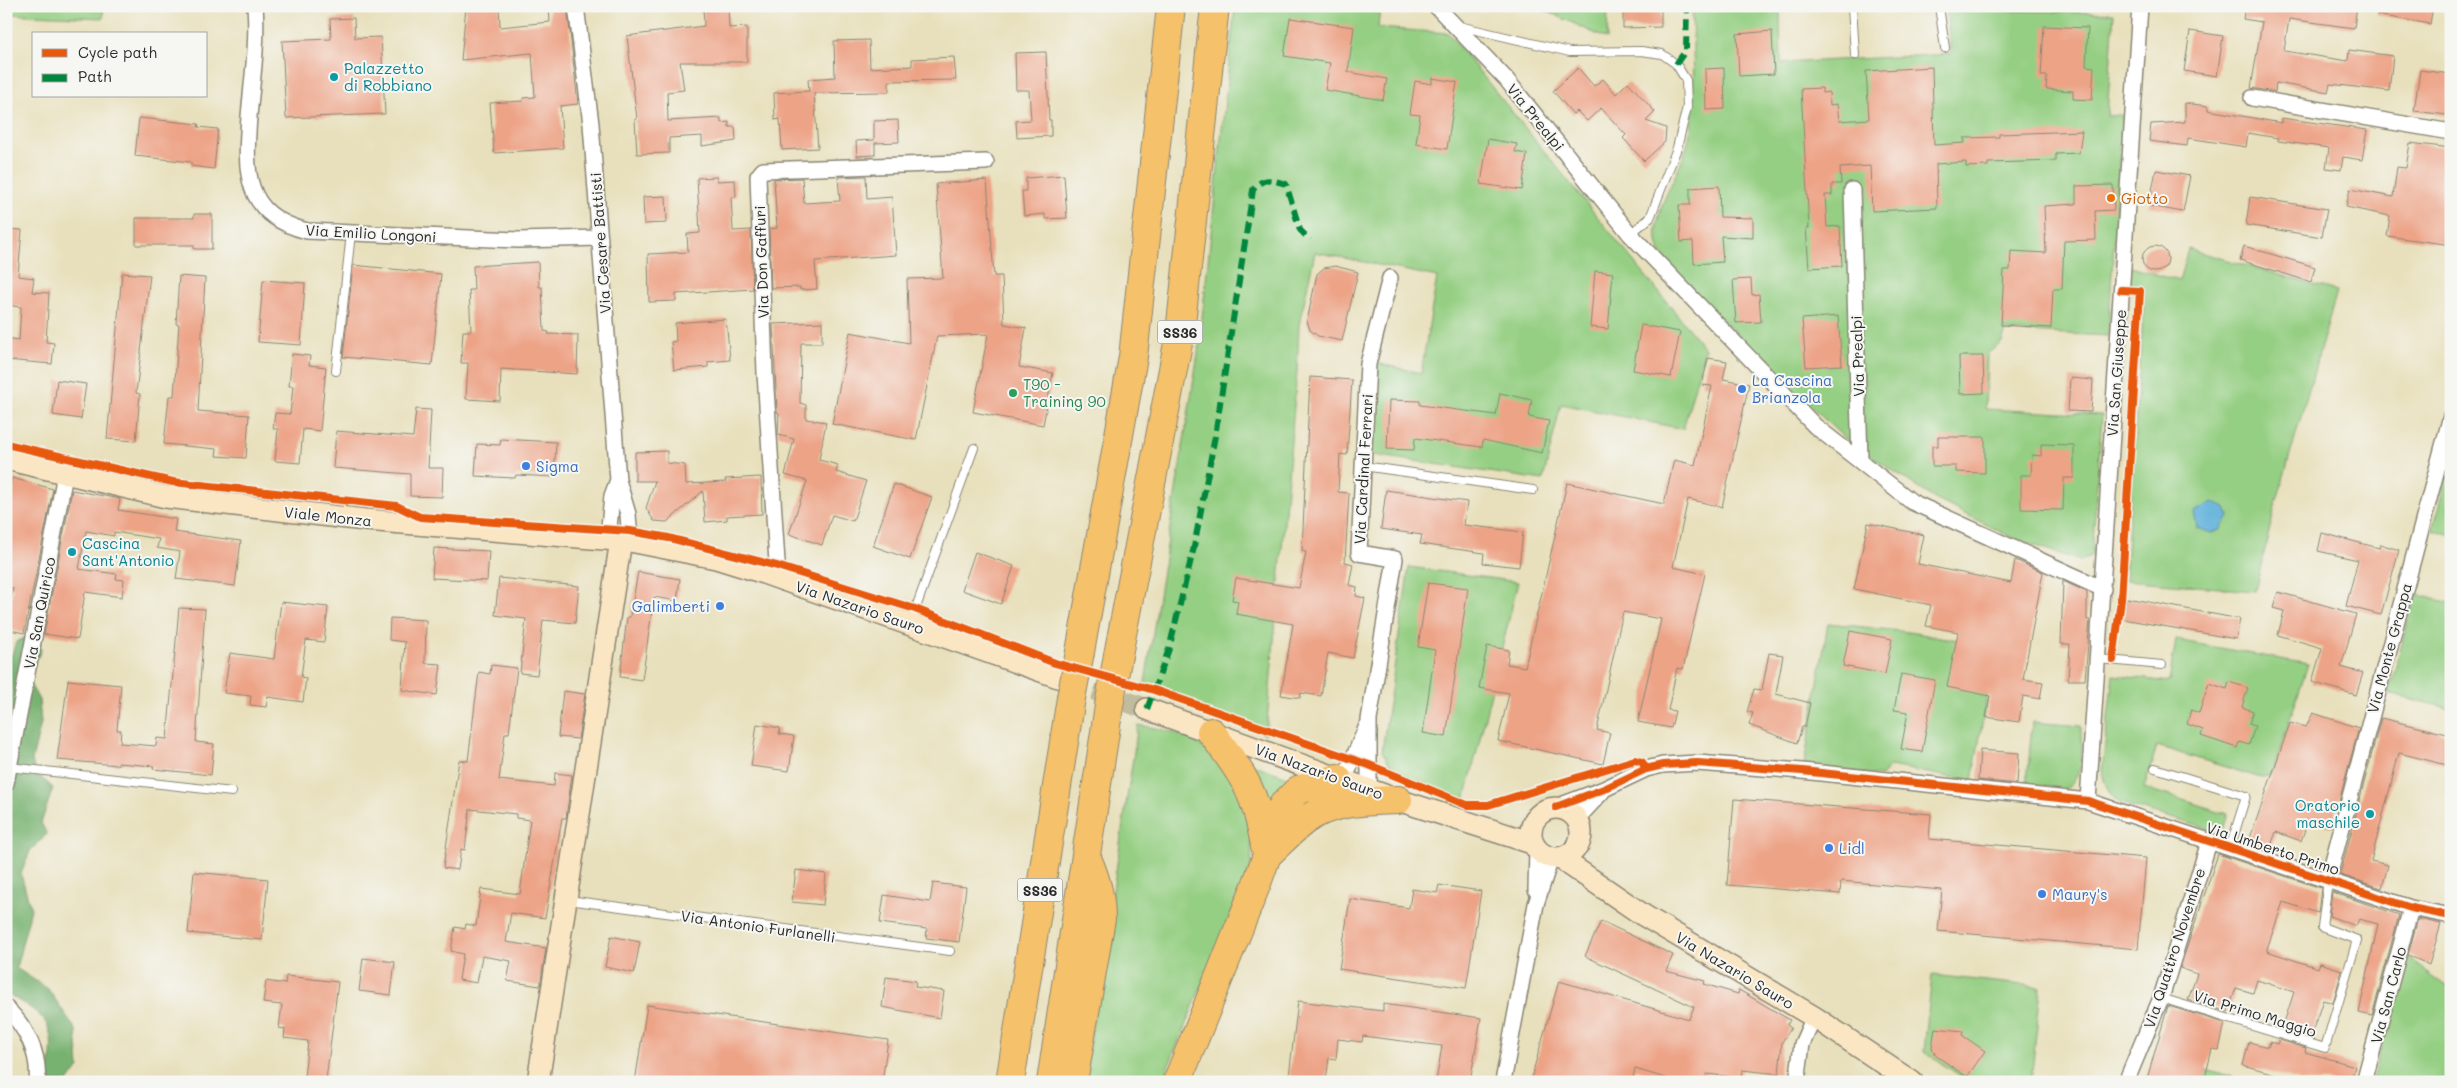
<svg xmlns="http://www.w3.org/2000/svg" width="2457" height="1088" font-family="Mali,sans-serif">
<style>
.green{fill:#95cf83;stroke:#607d57}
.forest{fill:#78b271;stroke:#526e4e}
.water{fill:#5fb1da;stroke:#456e82}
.building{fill:#eda386}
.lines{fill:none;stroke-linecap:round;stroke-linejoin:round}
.secondary-tunnel{stroke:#c2bc9f;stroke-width:21;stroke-dasharray:21 11;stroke-linecap:butt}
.lane-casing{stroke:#8a8674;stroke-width:10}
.street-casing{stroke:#8a8674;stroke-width:18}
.secondary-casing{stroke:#8a8674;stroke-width:24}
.highway-casing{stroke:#8a8674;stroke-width:30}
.lane{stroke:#fff;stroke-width:8}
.street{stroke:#fff;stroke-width:15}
.secondary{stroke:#fbe6c4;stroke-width:21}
.highway{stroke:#f5c16b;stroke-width:28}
.highway-bridge-casing{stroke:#8a8674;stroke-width:30;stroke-linecap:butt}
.highway-bridge{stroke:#f5c16b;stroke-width:28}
.quiet{stroke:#00873e;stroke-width:6;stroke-dasharray:12 6;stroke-linecap:butt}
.cycleway-casing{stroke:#f6f6f2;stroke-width:11}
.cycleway{stroke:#e8590c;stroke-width:8}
.culture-dot{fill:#0f9aa8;stroke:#f6f6f2;stroke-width:2}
.food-dot{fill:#e8710a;stroke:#f6f6f2;stroke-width:2}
.shop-dot{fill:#3f7fe0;stroke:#f6f6f2;stroke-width:2}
.leisure-dot{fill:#2e9e5b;stroke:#f6f6f2;stroke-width:2}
.labels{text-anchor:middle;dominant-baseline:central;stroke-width:4;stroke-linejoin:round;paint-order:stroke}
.shield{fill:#f6f6f2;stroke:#686867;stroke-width:1}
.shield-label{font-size:14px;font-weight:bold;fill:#2b2b2b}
.culture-label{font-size:15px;fill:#0d838f;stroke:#f6f6f2;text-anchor:start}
.street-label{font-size:15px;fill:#2b2b2b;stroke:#f6f6f2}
.food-label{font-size:15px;fill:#c56008;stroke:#f6f6f2;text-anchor:start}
.shop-label{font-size:15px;fill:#366cbe;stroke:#f6f6f2;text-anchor:start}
.leisure-label{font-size:15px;fill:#27864d;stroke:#f6f6f2;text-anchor:start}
</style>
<rect width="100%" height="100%" fill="#f6f6f2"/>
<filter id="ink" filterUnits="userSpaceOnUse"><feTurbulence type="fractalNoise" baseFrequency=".02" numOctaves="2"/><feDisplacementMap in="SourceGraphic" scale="10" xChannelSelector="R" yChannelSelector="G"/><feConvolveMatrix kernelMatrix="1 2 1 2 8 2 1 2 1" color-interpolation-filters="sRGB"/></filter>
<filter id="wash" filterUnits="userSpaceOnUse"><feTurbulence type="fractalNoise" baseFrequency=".0096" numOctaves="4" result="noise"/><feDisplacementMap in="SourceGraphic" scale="20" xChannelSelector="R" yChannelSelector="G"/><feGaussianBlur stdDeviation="1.12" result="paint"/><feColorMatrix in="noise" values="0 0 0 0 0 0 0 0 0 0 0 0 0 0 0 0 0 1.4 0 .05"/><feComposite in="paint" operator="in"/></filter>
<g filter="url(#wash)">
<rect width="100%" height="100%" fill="#e8e0bc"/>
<path class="green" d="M6 6H104L103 18 6 14Z
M1235 6H1380L1378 28 1448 33 1705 349 1683 429 1561 404 1543 480 1373 455 1371 450 1376 363 1421 373 1437 277 1315 252 1299 325 1297 371 1266 734 1144 689 1199 347Z
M1536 6H1608L1607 39Z
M1692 6H1723V10L1780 12 1781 63 1951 54 1946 9 2114 13 2107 116 2122 115 2108 336 2006 331 2002 342 1987 354 1985 409 2102 415 2092 555 2080 561 2011 537 1935 499 1843 437 1677 276C1669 265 1658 253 1657 240 1653 208 1679 176 1687 146 1698 109 1692 46 1692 6Z
M2188 249 2337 291 2274 511 2255 591 2125 580 2145 287 2129 284 2131 267 2179 281Z
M2451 459V536L2432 530Z
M1409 567 1518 582 1465 800 1394 771 1382 751Z
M2415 594 2451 603V709L2389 693Z
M1828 623 1908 632 1996 646 1972 781 1890 766 1881 776 1804 765Z
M2176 640 2308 664 2272 774 2261 778 2157 746 2144 788 2228 814 2222 833 2120 803C2108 794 2105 786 2102 771L2113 675 2169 682Z
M2032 722 2081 726C2081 749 2086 774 2066 789L2027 784Z
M1138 725C1150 727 1162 729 1172 732 1236 754 1255 803 1251 866L1162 1082H1084Z
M1244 761 1290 778 1277 789 1264 804Z
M2407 957 2448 987 2451 968V1082H2371Z
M1932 975 2041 987 2031 1082H1970L1924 1052Z
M2207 1069 2248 1082H2203Z"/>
<path class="forest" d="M27 637 39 639 41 651 27 679 39 700 41 723 32 760 35 772 53 788 41 823 47 834 30 851 21 874 31 909 16 968 48 989 76 1030 79 1067 68 1082H51C48 1073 50 1064 51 1054 55 1016 34 1011 6 993V659L12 654 16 642Z"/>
<path class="water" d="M2213 502 2226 507 2229 517 2220 530 2211 533 2197 528 2194 512Z"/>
<g id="blocks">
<path class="building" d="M466 6H499L500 27 550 22 549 6H567L578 104 560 106 563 148 494 153 490 103 523 101V98L535 97 532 53 461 60Z
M703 6H728L729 28 747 27V62H680L684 90 667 92 668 121 721 118V123L729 122V127H735L736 141 702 146V136L669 138V153L637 154 635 119H637L627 36 704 26Z
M1623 6H1661V27L1623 28Z
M2245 6H2357L2354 28 2289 19 2284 51 2348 61 2349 50 2393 56 2389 91 2330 84 2328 92 2276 83 2275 92 2251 88 2262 22 2243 19Z
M2378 6H2433L2430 24 2377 15Z
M354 18 355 38 381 37 385 114 286 118 282 41 331 39 330 19Z
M1290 18 1354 27 1348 72 1387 79 1383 100 1325 90 1330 63 1284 56Z
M2044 26 2088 28 2086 66 2094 67 2092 100 2073 99V91L2046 89 2047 76H2041Z
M1772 31 1774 74 1739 76 1737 34Z
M2190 31 2223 36 2217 76 2184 71Z
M869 40 870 68 912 66V59L954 57 956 80 889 81V92L814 93 818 148 782 150 780 119 775 120 774 93 809 91 808 79 835 77 834 41Z
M1046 52 1049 120H1051V136L1017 138 1016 121 1031 120 1029 90H1016L1015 53Z
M1932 67 1934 145 1965 143 1964 138 1999 137V134L2082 131 2079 153 2056 154V161L1988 163V166L1966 167V162L1936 164 1937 208 1872 211 1870 166 1840 168 1841 184H1832V195H1825L1827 227 1840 226 1842 266 1809 268 1806 228H1809L1801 89 1822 88V93L1829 92 1830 105 1837 104 1839 121 1869 119 1866 71Z
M1578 68 1594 86 1603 79 1616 94 1628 82 1655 112 1646 121 1666 128 1665 142 1644 161 1623 138 1626 135 1601 108 1587 121 1577 111 1573 114 1553 91Z
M1724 68 1725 109 1706 110 1705 69Z
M2420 70 2451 74 2447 115 2414 111Z
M1432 78 1457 82 1447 149 1416 144 1420 115 1410 114 1415 81 1432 84Z
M2185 103 2208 106V110L2281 123V118L2367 130 2362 160 2343 157 2341 170 2326 168 2329 148 2278 141V138L2248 133 2246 147 2188 138 2187 146 2149 141 2151 124 2185 122Z
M139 118 199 124 198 127 218 129 214 169 191 166V162L135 156Z
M898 120 899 142 875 143V155L857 156 856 141 874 140V121Z
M1488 139 1517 144 1515 152 1527 154 1522 190 1481 184Z
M2410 143 2451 148V245L2387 236 2390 216 2346 207 2350 189 2393 197 2397 167 2406 168Z
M2156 170 2190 176 2183 212 2149 206Z
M1064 175 1067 218 1045 219V214L1024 216 1022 191H1026V178Z
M866 176 867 199 892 197 896 255 815 261 817 289 800 290V287L771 288 769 229 777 228 774 179 802 178 804 203 840 201 838 177Z
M717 177V181L735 180 736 197H731L733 231 751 230 753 289 676 294V301L649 302 648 254 688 252 687 234 700 233 697 178Z
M987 180 994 276H1002L1004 324 1026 328 1019 367 1053 373 1043 425 973 412 988 334 937 336 916 440 832 424 850 332 909 343 907 279 943 278 936 184Z
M2113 185 2114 210 2095 211 2096 240 2064 241 2062 289H2053L2051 328 2001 325 2004 270H2010L2011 251 2046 253 2044 206 2076 204V186Z
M1719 186 1720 217 1753 218V238L1721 236 1723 262 1694 264 1693 241 1681 242 1679 205H1690V188Z
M666 196 667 223 644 224 643 197Z
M2250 197 2327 209 2322 237 2246 225Z
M194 214H212V249H194V245H136V218H194Z
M6 229 22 230 18 276 34 278 32 292 49 293 46 342 54 343 52 364 6 360V338L19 340 21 307 6 305Z
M2244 246 2315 267 2311 282 2240 260Z
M2142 259a13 13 0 1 1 26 0a13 13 0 1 1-26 0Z
M538 262 539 287H542L544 331 549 332 548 334 578 335 577 374 501 369 500 401 466 399 468 363H461L463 331H471L469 290H474L473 266Z
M353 265 441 274 432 365 343 357Z
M1335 266 1358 272 1342 341 1318 336 1310 330 1307 321 1317 274 1324 268Z
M1595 271 1613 273 1608 329 1590 327Z
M122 273 150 275 136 393 140 394 136 441 107 439Z
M179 276 205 278 198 411 249 415 246 458 216 456 217 449 164 444 169 396H174L179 324H176Z
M1751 279 1752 295 1759 294 1761 322 1736 323 1733 280Z
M263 280 305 283 301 345 258 342Z
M1838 316 1842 365 1806 367 1802 319Z
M726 319 730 360 708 362V367L674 370 671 342 676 341 675 323Z
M822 322V343H801L800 403 806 405V419L826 422 819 460 838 465 836 472 866 481 853 521 832 515 822 545 789 534 807 481 785 475 794 439 778 435 779 413 777 412 773 324Z
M1641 325 1680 332 1671 377 1633 370Z
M292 354 310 356 309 365 326 367 320 431 303 429 300 463 275 461 278 429H273L275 413 290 414 293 386H289Z
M1959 356H1983L1984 393 1960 394Z
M1708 358 1727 361 1723 379 1749 384 1722 507 1688 499 1673 567 1705 574 1683 669 1677 668 1668 710 1675 711 1671 728 1638 722 1661 619 1623 612 1597 730 1610 733 1603 764 1498 741 1509 693 1479 688 1487 646 1509 650 1507 664 1525 667 1567 483 1664 504 1674 460 1695 465 1712 386 1702 385Z
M1310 377 1352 380 1347 455 1340 454 1338 492 1349 493 1345 562 1353 564 1349 585 1357 587 1356 596 1365 598 1353 658 1328 653 1321 696 1301 693 1300 698 1281 695 1293 624 1236 614 1238 601 1232 600 1236 578 1299 588 1306 552 1302 551Z
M2070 378 2093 380 2091 412 2068 411Z
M57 380 86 384 81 419 53 415Z
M1500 393 1532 400 1529 417 1549 421 1542 453 1483 440 1482 447 1415 438 1414 450 1387 449 1389 400 1420 401V405L1496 415Z
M416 409 431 410 428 468H443L442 497 410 496V474L333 468 336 431 413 437Z
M1938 437H1985V473L1956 472V466H1932V446H1938Z
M501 439 556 442 554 477 516 475 515 478 475 476 477 444 500 445Z
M2041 444 2074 445V478H2064L2063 510 2021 509V475H2031L2032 455 2041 456Z
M667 451V463L685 465 686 484 726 482 725 479 761 477 762 514 727 516V520L705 522 703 491 667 522 654 521 646 508 655 481H635V452Z
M12 478 53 489 24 633 6 629 13 588 6 587V499Z
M894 484 932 497 910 559 873 546Z
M72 490 120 499 118 510 176 519 174 532 241 541 235 586 176 579 180 552 157 548 159 539 114 532V536L86 531 79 569 117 574 116 579 124 580 122 597 85 592 78 639 44 634Z
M1386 490 1467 502 1464 525 1523 532 1519 567 1483 563 1484 553 1420 544 1422 535 1381 529Z
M1868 523 1924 535 1918 564 2011 583 2015 560 2043 572 2023 679 2043 682 2040 699 2023 696 2019 722 1986 717 1990 696 1947 687 1958 632 1926 626 1931 605 1854 589Z
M2322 533 2379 548 2380 544 2399 550 2381 615 2346 606 2358 560 2318 551Z
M434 548 489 551 487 581 432 578Z
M975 552 1014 566 1001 604 962 590Z
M638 572 680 579 677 601 654 597 642 680 620 677 627 617H630Z
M499 578 579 586 575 623 543 620 537 675 520 673 526 619 495 615Z
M2063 581 2087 592V620H2090L2085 680H2068L2070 644H2061Z
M1428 583 1468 588 1446 737 1423 733 1435 650 1418 647Z
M2278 592 2356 614 2341 667 2363 673 2356 695 2312 682 2322 648 2278 635 2284 611 2273 608Z
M2127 598 2240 619 2236 639 2123 619Z
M281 602 328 607 324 642 306 640 301 677 306 678 303 702 268 697 266 707 250 705 251 696 224 693 230 653 274 659Z
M179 608 205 609 196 742 214 744 211 775 153 769 154 766 118 763V765L57 760 68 680 121 685 117 730H121L120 743 156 746 157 738 167 739Z
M390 618 426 620 425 663 441 664 437 695 402 690 405 642 389 640Z
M1850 631 1892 639 1885 674 1843 666Z
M1769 653 1783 655 1776 694 1810 703 1805 727H1802L1797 743 1749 725 1753 713 1747 712 1754 689 1762 690Z
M491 665 517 668 509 733H505L499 780 554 786 555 773 572 775 566 818H562L545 918 511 913 506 942 546 948 540 986 507 981 511 961 482 956 477 983 459 980 463 954 451 951 455 927 465 929 466 924 476 926 481 889 520 894 530 820 516 818V814L470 809 465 850 461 849 458 870 443 868 459 760 468 761 479 672 490 674Z
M1901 674 1935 680 1922 752 1901 749 1908 712 1894 710Z
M2229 682 2248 688 2242 707 2253 711 2249 724 2255 726 2249 745 2239 742 2237 748 2201 736 2203 730 2187 724 2191 710 2199 713 2209 683 2227 689Z
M563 691 585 694 578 739 558 737Z
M2313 713 2359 728 2332 827 2308 821 2301 841 2276 832 2269 851 2248 844 2290 723 2306 727Z
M2381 718 2451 735V766L2399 753 2371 861 2388 865 2382 888 2340 875Z
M757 724 780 728 779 734 794 736 789 771 751 766Z
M1980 750 2019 753 2017 784 1978 780Z
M1734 799 1931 814 1929 839 2146 858 2138 949 1938 931 1942 890 1841 881 1840 894 1727 885Z
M2218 854 2321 888 2318 913 2283 902 2267 949V951L2318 968 2320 963 2342 970 2333 1003 2323 1000 2310 1038 2282 1029 2294 992 2257 980 2253 993 2236 988 2228 1012 2188 1000 2197 974 2180 968Z
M796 870 826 874 823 905 792 902Z
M194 872 268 879 262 940 188 933Z
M933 883 966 887 959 942 926 938 927 929 880 923 884 895 930 902Z
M1439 885 1481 891 1466 988 1339 969 1350 899 1409 908 1412 889 1437 893Z
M2332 892 2399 915 2372 1016 2359 1013 2378 924 2359 919 2356 926 2329 916Z
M2418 919 2441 924 2429 965 2408 955Z
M1601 921 1673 955 1666 971 1705 981 1704 984 1738 994 1739 990 1790 1020 1787 1025 1791 1028 1782 1042 1779 1074 1742 1070 1741 1078 1707 1074 1704 1082H1679L1635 1069 1632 1082H1530L1559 981 1689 1019 1694 1007 1585 956Z
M611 936 640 942 634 973 605 967Z
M363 958 395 962 391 995 359 991Z
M286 976 338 982 326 1080 304 1077 308 1041 284 1038 285 1029 279 1028 282 1005 263 1003 266 981 285 984Z
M886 977 916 981 915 987 944 991 940 1018 882 1007Z
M1298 1001 1383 1011V1004L1481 1018 1470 1082H1436L1442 1046 1363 1036 1362 1042 1338 1039 1336 1059 1329 1058 1326 1081 1289 1076Z
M647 1005 888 1040 882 1082H635Z
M2168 1006 2225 1023 2219 1050 2212 1049 2204 1082H2146Z
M1935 1028 1963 1031 1962 1035 1985 1051 1967 1077 1935 1055 1932 1047Z
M2279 1040 2306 1048 2305 1052 2355 1066 2351 1082H2303L2243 1065 2249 1042 2268 1047 2270 1042 2277 1044Z"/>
</g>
</g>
<g filter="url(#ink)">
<use href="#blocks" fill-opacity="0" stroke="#8a8674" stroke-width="1"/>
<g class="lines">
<path class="secondary-tunnel" d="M1064 679 1147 709"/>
<g class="lane-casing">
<path id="lane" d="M1852 6 1855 55
M1939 6 1945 48
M1459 26 1570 52 1641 51 1662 54 1676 64 1686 80 1687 107 1677 148 1650 218 1630 234
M336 371 351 233
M1363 466 1533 490
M910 624 974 448
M2097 659 2162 665
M9 767 232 792
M2155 768 2246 796 2230 848
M568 900 950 951
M2161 998 2325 1048 2357 940 2322 927 2328 880"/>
</g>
<g class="street-casing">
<path id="street" d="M255 6C258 42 252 81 249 117 245 171 243 215 307 231L518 240 600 238
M576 6 591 124 618 480 628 514 630 541
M1436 6 1506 79 1630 234 1815 426 1912 502 2103 589
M2252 98 2451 132
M1852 190 1860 461
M608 538 612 496 618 480
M778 578 765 373 758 176 763 170 986 162
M1344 780 1367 726
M6 783 63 485V473
M1369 789V720L1395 559 1359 553 1368 364 1390 278
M2088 801 2140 6
M1556 807 1604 789 1646 769 1663 765 1697 763 1802 771 2088 801 2411 908 2451 916
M1577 819 1602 792
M2328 880 2451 416
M1536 890 1537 850
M6 1008C26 1027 40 1053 37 1082
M1503 1082 1536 904 1551 858
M1797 1082 1802 1044 1814 1017
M2126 1082 2161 998 2209 842
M2364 1082 2411 908"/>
</g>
<g class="secondary-casing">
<path id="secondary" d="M6 459 166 497 365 520 630 541 716 558 758 571 1064 679
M1147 709 1398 800 1532 843
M1531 833a25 25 0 1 1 50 0a25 25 0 1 1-50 0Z
M1560 858 1643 915 1814 1017 1912 1082
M538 1082 621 540"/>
</g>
<g class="highway-casing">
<path id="highway" d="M1080 652 1133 357 1171 6
M1118 655 1180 333 1215 6
M1211 732C1243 774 1256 792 1265 846
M1267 855C1279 844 1291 831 1304 821 1331 801 1367 801 1398 800
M1010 1082 1071 698
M1051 1082 1109 706
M1073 1082 1101 919C1101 896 1096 879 1087 858
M1177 1082 1257 883 1267 855 1275 820 1283 805 1298 790 1337 778"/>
</g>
<use href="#lane" class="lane"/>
<use href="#street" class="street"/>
<use href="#secondary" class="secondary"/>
<use href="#highway" class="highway"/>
<g class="highway-bridge-casing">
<path id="highway-bridge" d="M1071 698 1080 652
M1109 706 1118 655"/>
</g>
<use href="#highway-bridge" class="highway-bridge"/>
<path class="quiet" d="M1676 64 1686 50 1687 6
M1147 709 1169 649 1194 547 1215 436 1253 190C1263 176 1272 180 1286 184L1300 230 1310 240"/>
<g class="cycleway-casing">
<path id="cycleway" d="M6 444 173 482 397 506 420 517 630 531 669 538 777 566 915 609 1055 663 1154 690 1369 765 1467 805H1488L1635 760 1642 762 1646 769
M2113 660 2121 600 2140 291 2121 290
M1556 807 1604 789 1646 769 1663 765 1697 763 1802 771 2088 801 2411 908 2451 916"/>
</g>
<use href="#cycleway" class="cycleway"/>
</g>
</g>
<g class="culture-dot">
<circle cx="334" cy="77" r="5"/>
<circle cx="72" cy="552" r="5"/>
<circle cx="2370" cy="814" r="5"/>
</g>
<circle class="food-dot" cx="2111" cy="198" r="5"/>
<g class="shop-dot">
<circle cx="1742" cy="389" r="5"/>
<circle cx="526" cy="466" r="5"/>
<circle cx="720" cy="606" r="5"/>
<circle cx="1829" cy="848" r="5"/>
<circle cx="2042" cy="894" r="5"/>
</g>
<circle class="leisure-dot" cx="1013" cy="393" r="5"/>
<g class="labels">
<g class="shield">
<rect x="1157.5" y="320.5" width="45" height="23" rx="4"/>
<rect x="1017.5" y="878.5" width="45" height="23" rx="4"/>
</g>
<g class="shield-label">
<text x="1180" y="332">SS36</text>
<text x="1040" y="890">SS36</text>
</g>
<g class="culture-label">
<text x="344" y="68">Palazzetto<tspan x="344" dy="17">di Robbiano</tspan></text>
<text x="82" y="543">Cascina<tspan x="82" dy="17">Sant'Antonio</tspan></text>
<text x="2360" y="805" text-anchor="end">Oratorio<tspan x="2360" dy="17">maschile</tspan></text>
</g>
<g class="street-label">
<text transform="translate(1536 117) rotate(51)">Via Prealpi</text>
<text transform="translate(371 233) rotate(3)">Via Emilio Longoni</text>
<text transform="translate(600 243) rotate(-94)">Via Cesare Battisti</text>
<text transform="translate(761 262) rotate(-92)">Via Don Gaffuri</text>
<text transform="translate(1857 356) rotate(-92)">Via Prealpi</text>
<text transform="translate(2116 373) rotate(-86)">Via San Giuseppe</text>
<text transform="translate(1363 469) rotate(-87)">Via Cardinal Ferrari</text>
<text transform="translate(328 516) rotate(6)">Viale Monza</text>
<text transform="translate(860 607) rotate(19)">Via Nazario Sauro</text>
<text transform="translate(39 613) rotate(-79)">Via San Quirico</text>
<text transform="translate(2389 648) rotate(-75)">Via Monte Grappa</text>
<text transform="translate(1319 771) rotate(20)">Via Nazario Sauro</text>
<text transform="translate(2273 848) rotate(18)">Via Umberto Primo</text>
<text transform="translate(758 926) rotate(8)">Via Antonio Furlanelli</text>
<text transform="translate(2174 948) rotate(-72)">Via Quattro Novembre</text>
<text transform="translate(1735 970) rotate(31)">Via Nazario Sauro</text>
<text transform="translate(2388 995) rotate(-75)">Via San Carlo</text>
<text transform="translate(2255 1013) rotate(17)">Via Primo Maggio</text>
</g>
<g class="food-label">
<text x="2121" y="198">Giotto</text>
</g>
<g class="shop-label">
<text x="1752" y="380">La Cascina<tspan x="1752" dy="17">Brianzola</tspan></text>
<text x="536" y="466">Sigma</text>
<text x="710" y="606" text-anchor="end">Galimberti</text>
<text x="1839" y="848">Lidl</text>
<text x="2052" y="894">Maury's</text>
</g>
<g class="leisure-label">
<text x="1023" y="384">T90 -<tspan x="1023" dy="17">Training 90</tspan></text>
</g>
</g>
<rect width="2457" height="1088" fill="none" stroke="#f6f6f2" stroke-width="25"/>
<rect x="32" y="32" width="175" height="65" fill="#f6f6f2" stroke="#a5a5a2"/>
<rect x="42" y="49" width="25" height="8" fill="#e8590c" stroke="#a5a5a2"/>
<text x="78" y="58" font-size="15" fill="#2b2b2b">Cycle path</text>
<rect x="42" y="74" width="25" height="8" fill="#00873e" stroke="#a5a5a2"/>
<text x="78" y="82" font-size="15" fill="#2b2b2b">Path</text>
</svg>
